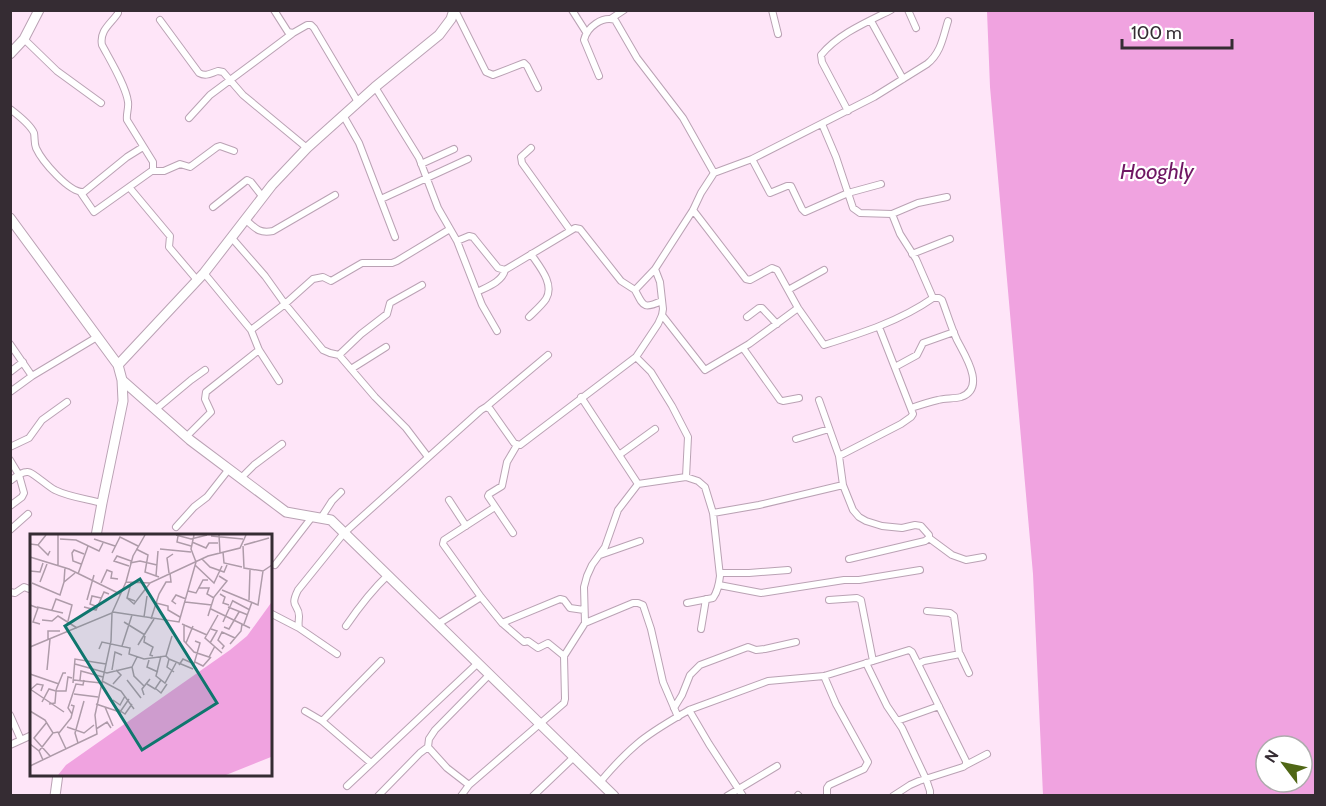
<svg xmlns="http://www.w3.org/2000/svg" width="1326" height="806" font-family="Cabin,sans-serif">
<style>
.water{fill:#f0a3e0;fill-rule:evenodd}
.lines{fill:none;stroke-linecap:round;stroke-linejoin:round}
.street-casing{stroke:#baa2b4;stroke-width:8}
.secondary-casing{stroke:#baa2b4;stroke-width:11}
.street{stroke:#fff;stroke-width:6}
.secondary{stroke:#fff;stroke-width:9}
.labels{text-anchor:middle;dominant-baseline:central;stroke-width:4.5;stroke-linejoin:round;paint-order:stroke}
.water-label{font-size:22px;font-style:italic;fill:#6f1763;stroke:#fff}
.inset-road{fill:none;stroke:#ae9ba9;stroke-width:1.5}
.view{fill:#0f766e;fill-opacity:0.15;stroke:#0f766e;stroke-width:3}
.inset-edge{fill:none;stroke:#352c33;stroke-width:3}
</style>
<rect width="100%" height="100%" fill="#fee5f8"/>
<path class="water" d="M987 11H1315V795H1043L1033 574 990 87ZM1266 746H1302V782H1266Z"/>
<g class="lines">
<g class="street-casing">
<path id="street" d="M274 10 288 32 293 33 307 25H311L314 28 358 102
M455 10 486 72 493 75 524 63 527 66 538 88
M572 10 586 32
M772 10 778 34
M908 10 916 28
M612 18 624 10
M160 20 199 73C206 77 211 73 218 71L223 72 243 95 307 148
M871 21 903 79
M24 39 57 71 101 103
M599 76 584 40C587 27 602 16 615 20L637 58 683 118 714 173
M375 87 419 158 438 208 457 241 482 305 497 331
M10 109C18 115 30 124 34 133 35 138 34 143 36 148 42 161 69 193 84 192L127 157 143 147
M848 111 822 62 821 55C838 34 867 22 891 10
M343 115 359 143 395 237
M189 118 210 95 293 33
M822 124 836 157 853 208 860 213 892 214 918 203 947 197
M531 148 521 157 522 163 570 230
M752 159 874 97 927 64C941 53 943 37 948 21
M421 164 454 149
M152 171H164L180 164 190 167 217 147 220 146 234 151
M129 187 170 236 169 247 197 280
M81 193 94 212 153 170V162L127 120C126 114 129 108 128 102 126 86 110 60 102 45 99 30 112 23 118 13V10
M381 199 468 159
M213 207 247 180 251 182 262 196
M693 210 746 279 750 280 772 268 777 270 798 308 824 345C862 333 900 321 933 298L916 259 900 234 892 214
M245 219C255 228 259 234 273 231L335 195
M231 237 265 276 285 304 323 350 330 353 339 355 375 397 406 428 428 457
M457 241 469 236 473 237 498 268 505 270 575 228 580 229 621 281 635 290 655 269
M912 254 950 239
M204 273 251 330 259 350 279 381
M635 290C644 307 643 309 662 301
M788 290 824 270
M477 292C487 287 502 282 505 270
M662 315 705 370 749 344 798 308
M529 317C535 311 542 305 546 299 555 284 539 266 531 254
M747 317 759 308H762L777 324
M251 330 285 304 313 279 323 277 331 281 362 263H392L397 261 450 229
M10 344 32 376
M743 348 780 400 783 401 799 398
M339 355 361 334 387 314 390 303 422 285
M636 357 651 372 672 406 688 437 686 477
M895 367 917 355 923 343 954 332
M351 369 386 347
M10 372 23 362
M10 392 32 376 97 337
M581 397 638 484
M819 400 839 456 843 485 853 510 859 517 866 521 882 526 902 528 915 525 921 526 929 535V538L925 541 849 559
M486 407 548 355
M911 408C920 405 929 402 938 400 945 398 954 399 961 397 987 388 964 354 957 340 951 327 947 313 942 300L939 298H933
M155 410 191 380 205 370
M186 437 211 412 205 399 206 392 259 350
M796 439 829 429
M10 447 29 438 42 420 67 402
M619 455 655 429
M839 456 901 424 911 417 913 414 879 327
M10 460 19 475 24 493 22 497 10 506
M241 478 254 465 282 444
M10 481C15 477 21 472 27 472 32 471 48 487 55 490 69 497 87 499 102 503
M638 484 686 477 698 481 705 487 713 513 720 576C719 584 718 591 713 598L687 603
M449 500 466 526
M495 507 444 540 443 544 481 597 502 623 524 642 528 641 538 648 548 643 564 656
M713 513 759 505 843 485
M321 518 332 501 341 492
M176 527 194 507 207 497 229 469
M10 530 28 514
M513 533 488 496 489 494 502 486 507 462 517 445
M929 538 952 555 966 560 983 557
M600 555 640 541
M275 565 312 517
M720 573H749L788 570
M719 585 761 593 844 580H859L920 570
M10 592 15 593 24 587 32 590
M829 600 857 598 861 600 873 661
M927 611 950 613 954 616 959 653
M270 613 299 628
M502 623 560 599 564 600 570 608 584 610
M585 623 584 587 587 576 592 565 605 547 618 510 638 484
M438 624 481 597
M346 626C359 607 371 591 388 575
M701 629 706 599
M337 654 299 628C298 624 299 620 299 616 299 604 289 608 298 590L344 533 481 410 486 407 490 409 514 443 520 445 636 357 658 324 662 315 663 309 660 282 655 269 693 210 701 193 714 173 752 159 770 193 787 186H791L802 209 805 212 848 193 881 184
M866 663 887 706 902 728 926 779 930 791V796
M824 676 836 704 868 762 864 769 829 785 827 788V796
M674 708 682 695 690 675 700 665 748 647 756 650 765 649 796 642
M689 710 709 744 743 796
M305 711 322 721 371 763
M10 715 21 740
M322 721 381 661
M897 721 939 706
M10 745 32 735
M428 747 447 768 469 785
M966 765 987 754
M601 781C612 768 624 755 637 744 652 731 672 720 689 710L768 681 824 676 909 650 912 652 918 664 924 661 960 654 969 673
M347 786 478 663
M798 795 799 796
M378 796 420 753 428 747 429 739 435 730 490 674
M461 796 469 785 564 703 565 699 564 656 585 623 633 603H638L643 605 651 629 663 682 678 717
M533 796 575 756
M727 796 777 766
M893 796 910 785 919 781 963 767 966 765V761L918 664"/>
</g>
<g class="secondary-casing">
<path id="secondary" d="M10 54 24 39 39 10
M10 218 118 365 122 380 123 401 102 503 96 536
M118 365 204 273 272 185 307 148 375 87 439 35 451 19 454 10
M122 380 190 440 286 512 331 520 614 796
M55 796 58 774"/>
</g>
<use href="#street" class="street"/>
<use href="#secondary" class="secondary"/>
</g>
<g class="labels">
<g class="water-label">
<text x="1157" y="171">Hooghly</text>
</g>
</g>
<g transform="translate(30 534)">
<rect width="242" height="242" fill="#fee5f8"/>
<path d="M241 69V223L196 241H28L36 231 200 116 217 102Z" fill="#f0a3e0"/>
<path class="inset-road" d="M146 1 161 5 177 1M189 1 190 19M148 2 147 8 161 12M181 2 213 5M30 5 46 6 69 17 73 9M64 5 85 12M162 8 176 14 179 9H188M0 10 8 11 16 1M8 11 18 21 20 17M214 11 239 4M213 12 214 34 233 37 242 31M106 15 118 21 115 38 129 43M130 15 161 18M193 18 194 29 212 33M82 19 90 3 108 12M0 23 39 35 90 60M172 25 180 33 194 38 197 31M100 29 110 27 127 31M51 30 43 27 42 19 44 16 54 20M165 31 184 49 192 32M28 32V1M99 32 84 27 87 22 101 27M35 33 34 48 45 39M0 37 10 38 13 29M139 39 137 24 143 20M48 40 58 12M126 42 128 17M10 48 17 30M96 48 103 22 115 1M2 49 30 61 34 48M71 49 77 36 82 38 81 44 88 45M101 49 97 64 105 67M168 54H179L177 60 184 64M192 56 228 71 233 37M158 57 166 59 173 46H178M190 60 195 63 193 69 199 71M97 64 104 70 120 49M57 66 64 41M219 66 220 36M203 67 220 76M155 68 182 71M126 69 138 72V76L150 83M146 70 142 67 146 61 156 65M0 71 8 74 3 88 10 90M7 73 33 79M54 73 66 76 74 58 79 60M68 73 60 70 62 62 71 64M198 73 218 81M181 75 220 94M22 76 26 65 42 71 38 87M83 78 149 88 166 28 161 15 164 1M188 81 175 104 192 119M178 82 184 63 197 47 189 42M114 83 117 62M121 85 129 60 136 48H141L140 39M12 86 22 87 28 82 47 94M94 88 115 101M193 88 203 66M152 90 177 101M154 90V107L164 118 179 123 185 112M214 90 222 68M194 93 199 95 209 78M115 102 114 108 123 113 120 121 123 122M18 106V97H30M156 109 163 92M180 109 187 97 181 95M200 110 211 97 212 90M108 111 124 85M92 112 102 81M0 113 82 79 96 48 120 49 178 22 210 14 216 1M69 115 72 108 100 114 99 120 114 125 136 122 139 125 137 133 144 138M192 115 194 112 188 106 192 98 205 104M131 122 126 142 135 149 146 129M136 122 142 102M107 123 102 133 104 142 114 152M139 125 163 135M119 126 117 133 128 138M165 128 173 132 181 123M45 130 77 139 102 133M149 131 153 125 164 130 170 109 165 107M17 136 20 105M82 136 85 118 92 121M0 140 29 150M44 146 71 149M50 146 51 137 73 143M97 146 111 164M72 147 91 157 104 175M43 149 45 125 76 130M83 150 91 141 86 136M117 150 125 155 131 146M125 154 131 159 137 150M0 155 34 178M0 156 7 150 13 151 11 157M26 156 33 139H36M26 157H36L38 143 42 144M44 160 68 163M114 161 112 155 120 145M83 166 90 171 95 162M12 168 19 155 26 157 25 169 19 170M66 170 90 178 99 165M75 173 83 192M86 174 95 180 102 170M0 177 15 186 23 199 28 198 36 215M42 180 38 174 46 150 53 151 54 146M17 188 4 204 20 222M37 193 54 199 64 191M66 195 77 188 81 194M29 199 41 184 44 172 41 171M48 209 45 199 54 167M0 210 9 217 13 226M9 217 23 199M0 232 67 200 65 181 81 107 82 79"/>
<path class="view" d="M110 45 187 169 112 216 35 92Z"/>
<rect width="242" height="242" class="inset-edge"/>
</g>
<rect width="1326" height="806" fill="none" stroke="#352c33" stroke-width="24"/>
<g transform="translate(1284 764) rotate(302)"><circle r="28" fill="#ffffff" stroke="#aeabad" stroke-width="1.5"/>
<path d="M0-4.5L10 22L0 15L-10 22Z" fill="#506716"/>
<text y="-9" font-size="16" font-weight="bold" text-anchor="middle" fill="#352c33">N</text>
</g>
<path d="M1122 39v9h110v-9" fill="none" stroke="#352c33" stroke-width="3"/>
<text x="1131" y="39" font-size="18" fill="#352c33" stroke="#ffffff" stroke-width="4.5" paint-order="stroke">100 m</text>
</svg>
